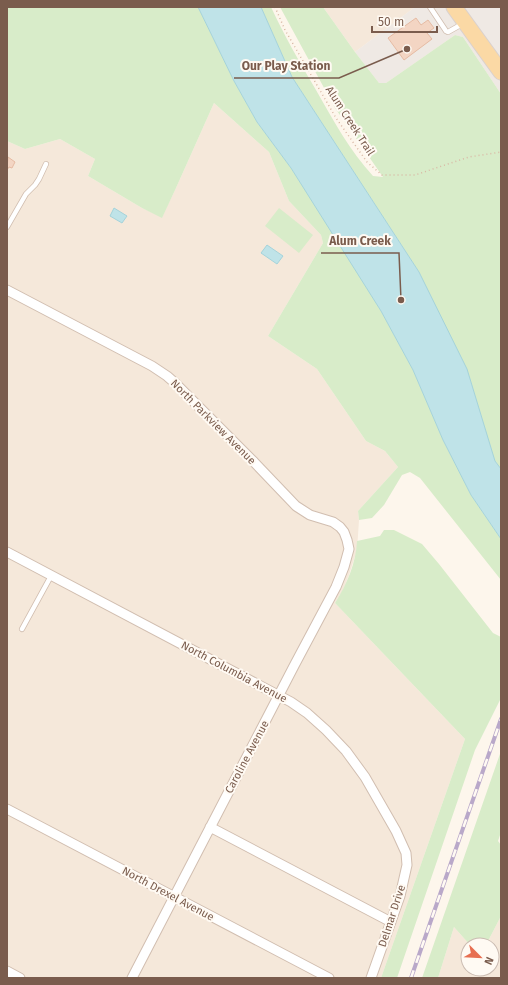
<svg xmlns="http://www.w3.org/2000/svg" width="508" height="985" font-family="'Fira Sans',sans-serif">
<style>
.residential{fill:#f5e8da}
.industrial{fill:#efe9e4}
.green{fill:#d8ecc9}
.water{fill:#bfe3e8;stroke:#a5d3da}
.building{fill:#f3d5c3;stroke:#e6bba3}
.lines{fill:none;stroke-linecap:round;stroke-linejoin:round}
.service-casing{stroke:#d1beb0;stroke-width:6}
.minor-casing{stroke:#d1beb0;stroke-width:11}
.primary-casing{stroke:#dad1cd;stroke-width:17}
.path{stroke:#d9b8a5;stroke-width:1.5;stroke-dasharray:1 3;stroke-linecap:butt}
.service{stroke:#fff;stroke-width:4.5}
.minor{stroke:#fff;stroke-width:9}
.primary{stroke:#fbd9a5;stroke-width:15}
.rail-casing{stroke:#b9a8c9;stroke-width:4}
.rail{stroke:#fffaf3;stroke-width:2.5;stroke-dasharray:8;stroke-linecap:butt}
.labels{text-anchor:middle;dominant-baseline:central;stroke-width:4;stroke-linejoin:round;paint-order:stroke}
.street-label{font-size:11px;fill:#7a5c4d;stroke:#fffaf3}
.leader{fill:none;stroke:#7a5c4d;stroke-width:1.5}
.callout-dot{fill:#7a5c4d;stroke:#fffaf3;stroke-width:1.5}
.callout-label{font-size:12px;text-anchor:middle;font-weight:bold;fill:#7a5c4d;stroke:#fffaf3;stroke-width:4;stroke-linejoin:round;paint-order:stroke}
</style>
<rect width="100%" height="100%" fill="#fdf6ec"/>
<path class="residential" d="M323 7H415L355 52Z
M214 103 269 152 289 201 321 235 323 243 268 336 317 369 366 441 385 451 398 467 358 511 359 520 357 550 349 575 343 590 335 603 465 739 381 978H7V141L25 149 60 139 95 159 88 176 142 208 162 217 176 188Z
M501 916V978H438L454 927 470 945H468V969H492V945H486Z"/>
<path class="industrial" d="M415 7H501V94L463 37 455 35 386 83H379L355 52Z"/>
<path class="green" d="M7 7H198L234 81 257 122 291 168 344 251 381 311 413 370 443 440 471 495 501 539V580L420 478 410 472 402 475 384 505 372 518 359 520 358 511 398 467 385 451 366 441 317 369 268 336 323 243 321 235 289 201 269 152 214 103 176 188 162 218 142 208 88 176 95 159 60 139 25 149 7 141Z
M261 7H271C284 35 300 63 316 90 333 120 350 151 373 176L383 177 335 108 280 7H323L355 52 379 83H386L455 35 463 37 501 94V469L495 461 419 272 292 77Z
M279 208 313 235 299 253 265 226Z
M384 530H394L422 544 439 564 493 633 501 637V698L475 750 397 978H381L465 739 335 603C347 584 356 563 357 541L380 536Z
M501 751V832L498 841 501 845V916L486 945H470L454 927 438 978H422Z"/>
<path class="water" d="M198 7H261L292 77 419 272 467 369 495 461 501 469V539L471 495 443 440 413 370 381 311 291 168 257 122 234 81Z
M114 208 127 216 122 223 110 216Z
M267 245 283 256 277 264 261 253Z"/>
<path class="building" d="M416 18 421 25 428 20 434 28 427 33 432 39 404 60 388 38Z
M8 157 15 162 12 168 9 167 7 170Z"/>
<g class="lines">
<g class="service-casing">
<path id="service" d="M430 7 446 31 448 32 464 23
M7 227 26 194 35 185 39 179 46 164
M22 629 51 576"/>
</g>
<g class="minor-casing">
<path id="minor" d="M7 290 152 366 167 376 175 383 254 462 296 506 310 515 333 522 340 527 344 532 347 540 349 549 344 567 336 587 295 664 132 978
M7 552 291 702 307 713 326 730 346 751 365 777 396 831 406 853 407 865 400 896 371 978
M7 809 329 978
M210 827 391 922
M7 971 20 978"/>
</g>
<g class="primary-casing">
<path id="primary" d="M454 7 501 72"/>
</g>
<path class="path" d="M275 7 285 30 336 118 367 162 382 175H415L469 157 501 152"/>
<use href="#service" class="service"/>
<use href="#minor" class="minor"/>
<use href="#primary" class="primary"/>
<g class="rail-casing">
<path id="rail" d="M411 978 501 719"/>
</g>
<use href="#rail" class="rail"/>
</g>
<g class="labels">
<g class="street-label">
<text transform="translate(350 121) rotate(57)">Alum Creek Trail</text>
<text transform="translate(213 422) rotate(45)">North Parkview Avenue</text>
<text transform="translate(234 672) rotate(28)">North Columbia Avenue</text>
<text transform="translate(247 757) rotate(-62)">Caroline Avenue</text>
<text transform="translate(168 894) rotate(28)">North Drexel Avenue</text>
<text transform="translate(392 916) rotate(-72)">Delmar Drive</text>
</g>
</g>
<path class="leader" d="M407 49L339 78H234M401 300L399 253H321"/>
<g class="callout-dot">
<circle cx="407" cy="49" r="4"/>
<circle cx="401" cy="300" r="4"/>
</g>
<g class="callout-label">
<text x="286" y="70">Our Play Station</text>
<text x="360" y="245">Alum Creek</text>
</g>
<rect width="508" height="985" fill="none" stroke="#7a5c4d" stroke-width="16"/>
<g transform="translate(480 957) rotate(114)"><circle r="19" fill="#fffaf3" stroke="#cabbb1"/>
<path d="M0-3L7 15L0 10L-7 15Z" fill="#e76f51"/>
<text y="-6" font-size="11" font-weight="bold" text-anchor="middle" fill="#7a5c4d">N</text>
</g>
<path d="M372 26v6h65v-6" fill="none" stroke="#7a5c4d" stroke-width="2"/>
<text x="378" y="26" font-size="12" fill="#7a5c4d" stroke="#fffaf3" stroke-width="3" paint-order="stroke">50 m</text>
</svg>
